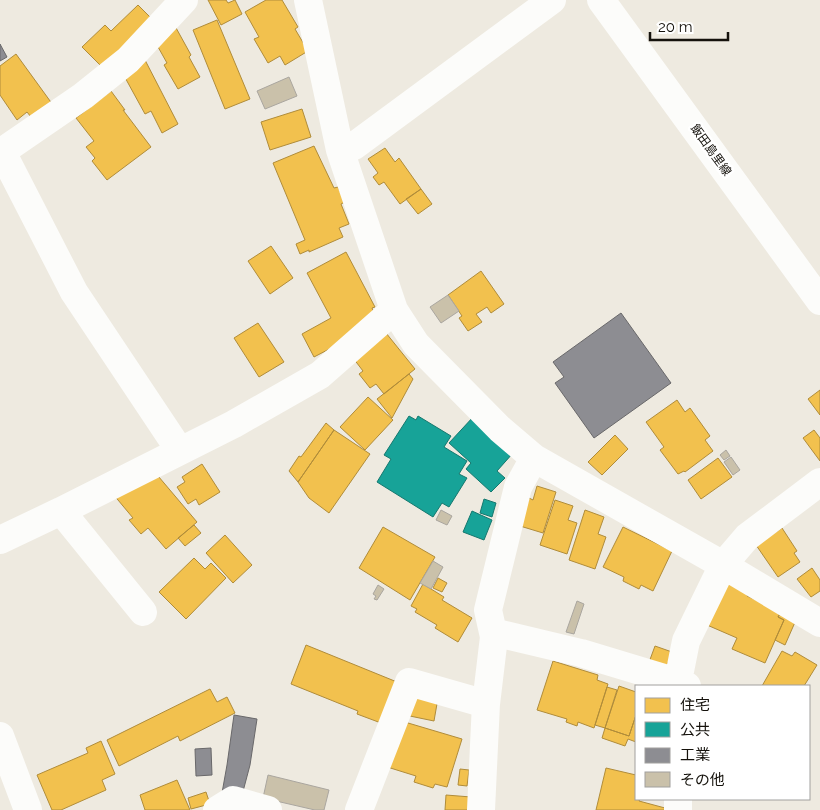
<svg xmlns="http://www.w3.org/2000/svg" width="820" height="810" font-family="Raleway,'Noto Sans JP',sans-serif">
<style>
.homes{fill:#f2c14e;stroke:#b08c3a}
.public{fill:#17a398;stroke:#16786e}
.industry{fill:#8d8d92;stroke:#69686a}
.building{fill:#cac1aa;stroke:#aaa69f}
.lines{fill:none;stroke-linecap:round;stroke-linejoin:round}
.street{stroke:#fcfcfa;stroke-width:28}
.secondary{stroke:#fcfcfa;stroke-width:28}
.labels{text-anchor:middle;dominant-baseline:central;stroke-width:5;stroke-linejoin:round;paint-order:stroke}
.street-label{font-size:12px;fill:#15120c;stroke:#fff}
</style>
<rect width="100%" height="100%" fill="#eeeae0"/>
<path class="homes" d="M208 0H226L228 3 235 0 242 14 221 25Z
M266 0H282L298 27 295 29 308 51 285 65 280 56 268 63 254 39 259 37 245 12Z
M138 5 151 18 104 69 82 47 105 25 111 31Z
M217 20 250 99 225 109 193 30Z
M175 26 191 55 189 57 200 77 178 89 164 65 167 63 153 38Z
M16 54 53 105 31 117 27 112 17 120 0 95V66Z
M145 60 178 124 162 133 151 111 145 114 122 72Z
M111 91 125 110H123L151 147 107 180 92 161 95 158 86 147 94 141 76 118Z
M302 109 311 137 270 150 261 122Z
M314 146 334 188 338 187 345 202 341 204 349 224 339 228 343 237 309 252V250L300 254 296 244 305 240 273 163Z
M385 148 395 162 399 158 421 189 400 204 384 182 379 185 373 177 378 173 368 159Z
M421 189 432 204 418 214 406 199Z
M271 246 293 278 270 294 248 261Z
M346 252 375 307 372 308 375 315 358 334 314 357 302 334 331 318 307 273Z
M481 271 504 304 491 313 487 307 476 314 482 322 468 331 459 318 462 316 448 295Z
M258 323 284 362 259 377 234 338Z
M382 328 415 369 384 394 376 384 370 388 359 374 363 371 350 354Z
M409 374 413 379 392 418 377 399Z
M820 390V415L808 399Z
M368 397 393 420 365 450 340 427Z
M677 400 685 412 690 408 710 436 705 440 713 451 685 472 684 471 678 474 660 450 664 447 646 422Z
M326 423 334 430 298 482 289 471 299 456 301 457Z
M334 430 370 454 329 513 309 498 298 482Z
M814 430 820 438V461L803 438Z
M615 435 628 449 602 475 588 462Z
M718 458 732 477 701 499 688 480Z
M202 464 220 492 199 505 196 499 188 504 177 487 185 482 182 477Z
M153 470 197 522 166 549 148 528 141 534 129 520 133 518 113 494Z
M537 486 556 492 543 533 520 526 529 498 533 500Z
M555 500 573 506 568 520 577 523 567 554 540 545Z
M585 510 604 517 598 534 606 537 595 569 569 560Z
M194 525 201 533 185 546 178 538Z
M383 527 435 557 410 600 359 568Z
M623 527 672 551 653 591 641 585 639 589 623 581 624 577 603 567Z
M782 528 797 551 794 553 800 562 778 577 756 545Z
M225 535 252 565 233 583 206 553Z
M194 558 205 569 211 563 226 578 186 619 159 592Z
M812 568 820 580V591L811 597 797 579Z
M438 578 447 583 442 592 433 588Z
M726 581 749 592 747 596 781 611 778 617 784 620 765 663 732 649 737 638 707 625Z
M423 584 444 597 442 600 472 618 458 642 435 628 437 625 415 612 417 609 411 606Z
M781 613 796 620 785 645 775 640 784 620 778 617Z
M306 645 397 682 381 723 357 714 358 711 291 684Z
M655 646 672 652 665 671 648 665Z
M782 651 792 656 795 652 817 665 804 686H762Z
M553 661 598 675 597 680 608 684 594 728 578 722 577 726 566 722 567 719 537 710Z
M619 686 636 692V715L629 736 605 728Z
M607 687 617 690 605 728 595 725Z
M210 689 217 702 227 697 235 713 180 741 178 736 119 766 107 740Z
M409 693 438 698 434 721 405 715Z
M636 715V742L628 739 625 746 602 738 605 728 629 736Z
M398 720 462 739 447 787 435 784 433 788 414 782 416 776 384 766Z
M101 741 115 774 102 780 106 790 61 810H52L37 775 88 753 86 748Z
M606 768 636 775V799H640L639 801 665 808V810H596Z
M460 769 469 770 467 786 458 785Z
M177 780 190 810H145L140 795Z
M206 792 210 804 191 809 188 798Z
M446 795 471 797 470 810H445Z"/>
<path class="public" d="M409 416 416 420 418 416 451 436 444 447 467 461 459 474 467 478 449 507 442 503 433 517 377 482 391 459 384 455Z
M474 416 513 453 497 471 505 478 491 492 466 469 471 463 449 443Z
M484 499 496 503 492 517 480 513Z
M472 511 492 520 484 540 463 532Z"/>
<path class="industry" d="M0 44 7 57 0 61Z
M621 313 671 383 594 438 555 383 564 377 553 362Z
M234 715 257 719 250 765 241 799 222 793 227 765Z
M211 748 212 775 196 776 195 749Z"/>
<path class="building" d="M289 77 297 96 265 109 257 91Z
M448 295 459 311 441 323 430 307Z
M726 450 730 456 724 460 720 455Z
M731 457 740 470 733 475 724 462Z
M441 510 452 516 447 525 436 520Z
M433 561 443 567 431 589 420 583Z
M378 585 384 589 377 600 374 599 376 596 373 594Z
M577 601 584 604 574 634 566 632Z
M268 775 329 790 324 810H315L263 798Z"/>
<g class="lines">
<path class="street" d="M308 0 340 150 394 310 416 344 500 429 534 458 723 565 820 623
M340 150 354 146 552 0
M2 152 74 292 180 451
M0 153 83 96 128 60 184 0
M61 511 143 612
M0 540 61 511 234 424 320 375 394 310
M493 632 581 653 677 682 687 686
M677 686 686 641 723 565 747 537 820 482
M0 736 28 810
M678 799V810
M217 810 233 800 268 810
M359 810 409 682 486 704 494 637 488 610 518 487 534 458
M481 810 486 703"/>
<path class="secondary" d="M601 0 820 301"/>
</g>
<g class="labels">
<g class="street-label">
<text transform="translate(711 150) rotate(54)">飯田島里線</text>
</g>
</g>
<rect x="635" y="685" width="175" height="115" fill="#ffffff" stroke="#a1a09e"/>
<rect x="645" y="698" width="25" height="15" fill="#f2c14e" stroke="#a1a09e"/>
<text x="680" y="710" font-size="15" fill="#15120c">住宅</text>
<rect x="645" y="722" width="25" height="15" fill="#17a398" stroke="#a1a09e"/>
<text x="680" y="735" font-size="15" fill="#15120c">公共</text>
<rect x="645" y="748" width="25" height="15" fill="#8d8d92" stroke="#a1a09e"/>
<text x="680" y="760" font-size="15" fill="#15120c">工業</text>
<rect x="645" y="772" width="25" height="15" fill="#cac1aa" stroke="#a1a09e"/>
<text x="680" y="785" font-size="15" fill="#15120c">その他</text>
<path d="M650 32v8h78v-8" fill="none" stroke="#15120c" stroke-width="2.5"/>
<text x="658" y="32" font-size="15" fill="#15120c" stroke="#ffffff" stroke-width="4" paint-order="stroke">20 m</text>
</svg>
